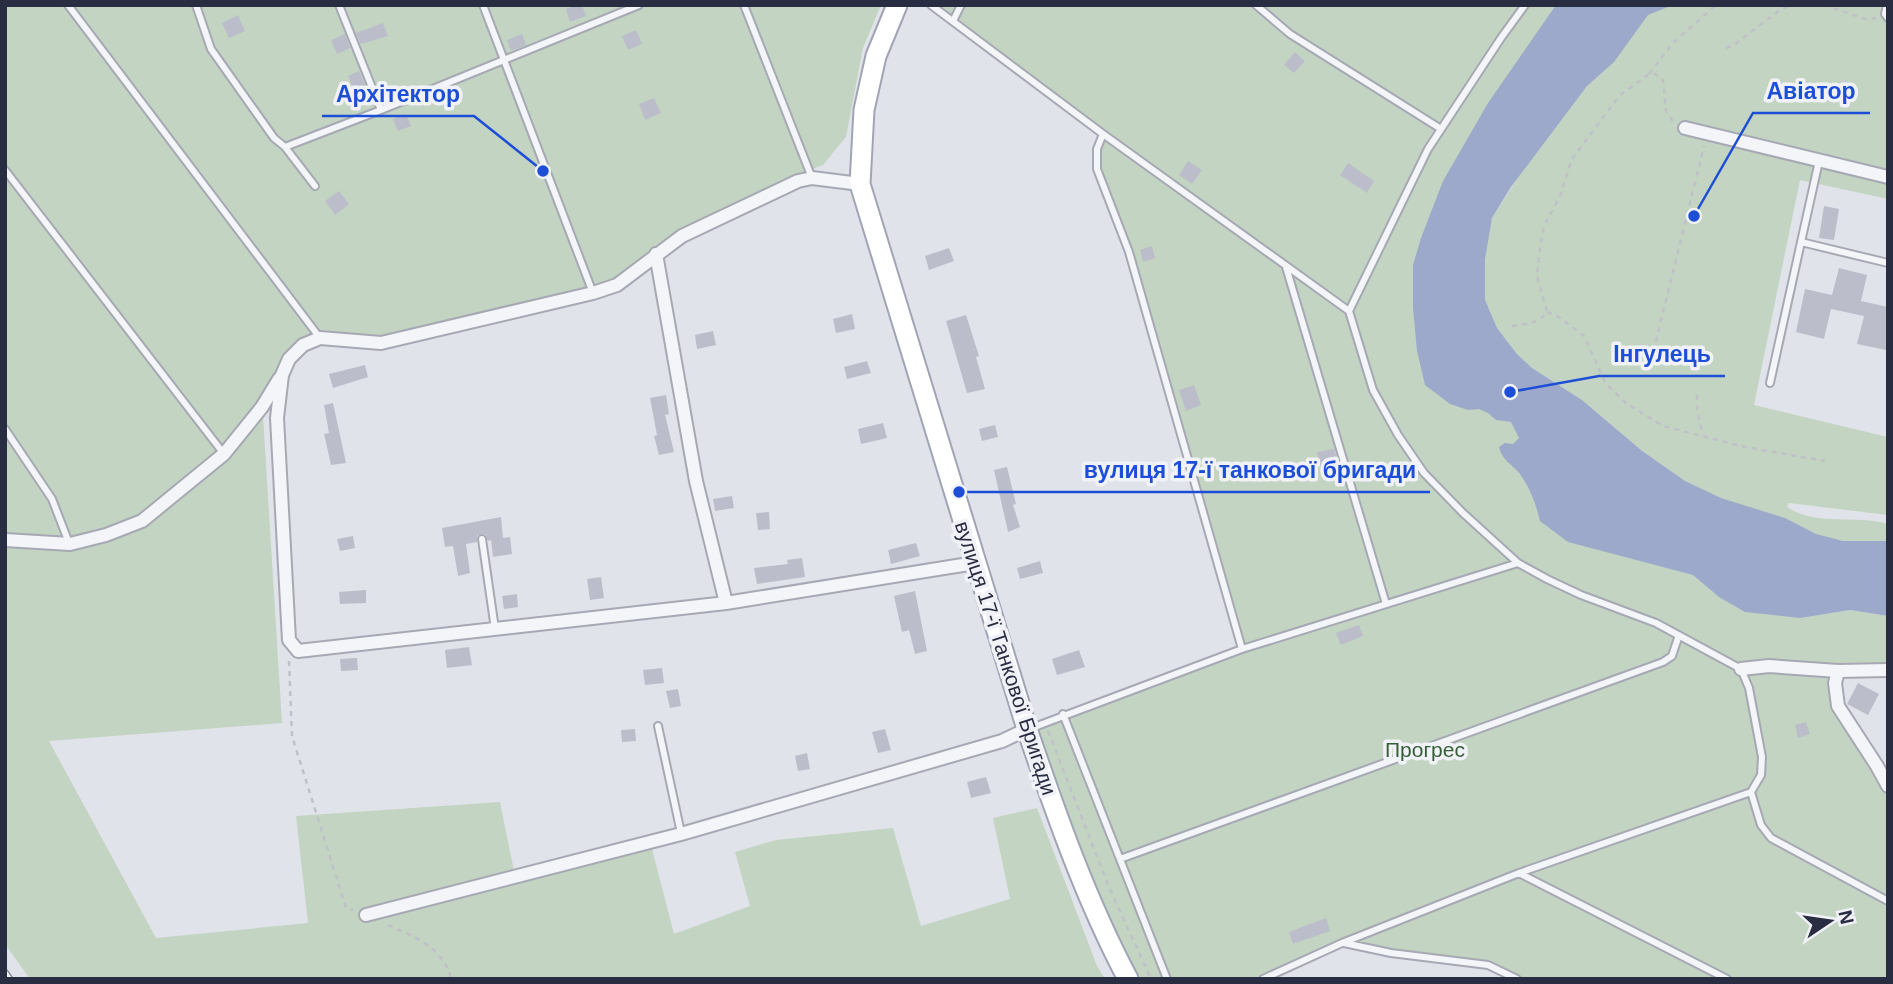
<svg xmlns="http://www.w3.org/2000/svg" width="1893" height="984" font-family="Helvetica,sans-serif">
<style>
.green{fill:#c3d4c2}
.water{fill:#9ca9ca}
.building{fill:#bbbeca}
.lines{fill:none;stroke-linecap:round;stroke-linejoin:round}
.lane-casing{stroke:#a6a9b4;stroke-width:10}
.street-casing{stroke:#a6a9b4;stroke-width:16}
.primary-casing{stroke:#a0a5b6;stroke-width:23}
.path{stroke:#bfc1c9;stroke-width:2.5;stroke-dasharray:5 5;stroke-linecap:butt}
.lane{stroke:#f4f5f8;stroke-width:6}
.street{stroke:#f4f5f8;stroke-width:12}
.primary{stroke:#fff;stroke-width:19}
.rail-casing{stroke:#7b7f94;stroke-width:7}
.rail{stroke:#f1f2f7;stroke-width:4.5;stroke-dasharray:13;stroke-linecap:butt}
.labels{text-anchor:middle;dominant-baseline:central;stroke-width:7;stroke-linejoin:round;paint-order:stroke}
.street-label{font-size:21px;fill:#292d42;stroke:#f1f2f7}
.park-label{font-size:21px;fill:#365e37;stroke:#f1f2f7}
.leader{fill:none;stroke:#1d4ed8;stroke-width:2.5}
.callout-dot{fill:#1d4ed8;stroke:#f1f2f7;stroke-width:2.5}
.callout-label{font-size:23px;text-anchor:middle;font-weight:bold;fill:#1d4ed8;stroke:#f1f2f7;stroke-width:7;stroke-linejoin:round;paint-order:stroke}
</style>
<rect width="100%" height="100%" fill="#e1e3ea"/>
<path class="green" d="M5 5H881L863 48 846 137 823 165 795 176 679 230 651 249 617 279 597 288 378 338 322 333 299 340 285 354 262 399 282 723 49 741 156 938 308 923 296 816 500 802 516 881 651 845 674 934 750 906 735 852 776 840 893 828 921 926 1010 899 993 818 1037 808 1097 966 1105 979H30L5 944Z
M931 5H1566L1424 286 1825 614 1850 610 1888 616V670L1839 671 1838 706 1888 786V979H1517L1488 965 1342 943 1263 979H1139L1123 949 1036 743 1039 729 1242 649 1129 252 1097 169V149L1103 134Z
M1659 5H1888V199L1800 180 1754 405 1888 437V515L1789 503 1787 507C1817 527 1855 514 1888 524V555L1827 543 1694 498 1671 471 1641 450 1582 400 1532 368 1517 354 1504 337 1497 344 1475 268 1492 218 1536 149 1540 148 1625 31Z"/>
<path class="water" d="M1556 5H1673L1648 15 1614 62 1587 86 1511 187 1492 218 1485 259V300L1497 328 1517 354 1532 368 1582 400 1641 450 1685 481 1721 498 1785 518 1816 534 1843 541H1888V616L1850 610 1800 618 1745 612 1719 597 1693 575 1568 542 1540 521C1536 504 1530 488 1520 474 1513 465 1501 459 1499 447L1505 443 1513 444 1519 438 1511 422 1496 420 1488 413 1479 409 1468 410 1450 404 1425 385 1417 351 1413 308V265L1421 238 1443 181 1488 103Z"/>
<path class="building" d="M577 5H582L586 16 570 22 566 9Z
M238 15 245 31 229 38 222 23Z
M383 23 388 36 361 44 356 33Z
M636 30 642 44 628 50 622 36Z
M345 34 350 48 337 54 331 40Z
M522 34 526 45 511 51 507 40Z
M1295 52 1305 61 1294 73 1284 65Z
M359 71 365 85 354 90 348 76Z
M654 98 661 113 645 120 639 104Z
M406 114 411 126 398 131 393 119Z
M1188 161 1202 170 1192 184 1179 175Z
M1348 163 1374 181 1367 193 1340 175Z
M339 191 349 204 335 215 325 201Z
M1824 206 1839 209 1834 240 1819 238Z
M1152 246 1155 258 1143 262 1140 250Z
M949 248 954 261 929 270 925 256Z
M1839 268 1867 275 1861 301 1888 307 1886 350 1857 344 1864 316 1831 309 1824 339 1796 332 1805 289 1832 295Z
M852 314 855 329 836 333 833 319Z
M966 315 979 356 976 357 985 389 967 393 946 321Z
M713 331 716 345 697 349 695 335Z
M867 361 871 373 847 379 844 367Z
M365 365 368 377 333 388 329 374Z
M1194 385 1201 405 1186 411 1179 390Z
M666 395 669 414 665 415 674 452 659 455 654 436 657 435 650 398Z
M333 403 346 463 331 465 324 434 329 433 324 405Z
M883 423 887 438 861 444 858 429Z
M995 425 998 437 982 441 979 429Z
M1334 449 1341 474 1323 479 1317 452Z
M1007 467 1016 504 1013 505 1020 527 1008 532 994 470Z
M732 496 734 508 715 511 713 499Z
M769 512 770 529 758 530 756 513Z
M501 517 503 538 510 537 512 554 493 557 491 540 488 541 485 534H481L477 536V542L466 544 470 573 458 576 453 546 445 547 442 528Z
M353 536 355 548 340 551 337 539Z
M916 543 920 556 891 564 888 550Z
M802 558 805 577 757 584 754 568 788 564 787 560Z
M1040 561 1043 573 1020 579 1017 568Z
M601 577 604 598 590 600 587 579Z
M366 590V603L340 604 339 592Z
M915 591 927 651 915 654 909 630 902 632 894 596Z
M517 594 518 607 504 609 502 596Z
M1359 625 1363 636 1341 645 1336 633Z
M469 647 472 665 447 668 445 650Z
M1079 650 1085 667 1057 675 1052 659Z
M357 658 358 670 341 671 340 659Z
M662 668 664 683 645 685 643 670Z
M1858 683 1879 694 1868 715 1847 704Z
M678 689 681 706 670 708 666 691Z
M1806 722 1810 734 1798 738 1795 725Z
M635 729 636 741 622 742 621 730Z
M885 729 891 750 878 753 872 732Z
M807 753 810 769 798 771 795 756Z
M986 777 991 793 971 798 967 782Z
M1326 918 1330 931 1293 944 1289 932Z"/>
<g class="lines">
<g class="lane-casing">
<path id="lane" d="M68 5 320 338
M196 5 211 49 274 138 285 147 315 186
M339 5 381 110
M483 5 593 293
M744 5 812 178
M931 5 1103 134 1349 311 1373 390 1398 435 1424 473 1463 513 1518 563 1547 579 1581 595 1656 623 1741 669 1749 688 1762 757 1761 775 1751 792 1519 873 1342 943 1263 979
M1256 5 1290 34 1441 129
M1887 5 1885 14 1888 18
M953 21 961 5
M1103 134 1097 149V169L1129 252 1242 649
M285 147 381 110 639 5
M1819 161 1801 242 1888 263
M5 170 224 454
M1286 267 1386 604
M1349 311 1428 149 1501 38 1525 5
M1770 383 1801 242
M5 429 52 499 69 543
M482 539 495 629
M1063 714 1167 979
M658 726 681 833
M1029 729 1242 649 1518 563
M1751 792 1761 825 1771 838 1888 901
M1120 859 1663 662 1672 656 1679 635
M1519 873 1727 979
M1344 943 1391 953 1488 965 1517 979"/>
</g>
<g class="street-casing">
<path id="street" d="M1685 128 1888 177
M860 184 812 178 798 181 682 236 617 285 593 293 381 343 320 338 303 345 289 359 282 375 277 418 289 640 298 651 726 603 975 563
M656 254 696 481 726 603
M5 540 70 544 106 535 142 521 224 454 262 407 279 379
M1741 669 1769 666 1838 671 1888 670
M1838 671 1835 683 1838 706 1877 766 1888 786
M366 915 681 834 1002 741 1027 729"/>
</g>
<g class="primary-casing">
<path id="primary" d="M897 5 876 56 864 110 860 184 1027 729C1056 814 1086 900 1128 979"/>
</g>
<path class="path" d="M1824 5 1866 19 1876 18
M1726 48 1734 45 1781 9 1792 5
M1649 74 1673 43 1716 5
M1547 312 1559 317 1584 336 1606 384 1626 403 1663 426 1745 447 1825 461
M1512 326C1526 324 1538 324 1547 312L1537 276 1540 248 1544 226 1560 196 1572 159 1619 96 1649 74H1655L1663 80 1666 111 1674 123
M1651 361 1704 146
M1697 395V410L1703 435
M289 661 292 736 346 908 353 910
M1048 731 1109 887 1151 979
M388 925C415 937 444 948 451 979"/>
<use href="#lane" class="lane"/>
<use href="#street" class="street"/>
<use href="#primary" class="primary"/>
<g class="rail-casing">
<path id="rail" d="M5 972 10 979"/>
</g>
<use href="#rail" class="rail"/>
</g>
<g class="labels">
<g class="street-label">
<text transform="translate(1006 658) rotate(72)">вулиця 17-ї Танкової Бригади</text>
</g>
<g class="park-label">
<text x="1425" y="749">Прогрес</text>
</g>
</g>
<path class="leader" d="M1694 216L1753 113H1870M543 171L474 116H322M1510 392L1599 376H1725M959 492L1070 492H1430"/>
<g class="callout-dot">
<circle cx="1694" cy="216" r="7"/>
<circle cx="543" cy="171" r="7"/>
<circle cx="1510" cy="392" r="7"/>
<circle cx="959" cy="492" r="7"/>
</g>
<g class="callout-label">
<text x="1811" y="99">Авіатор</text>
<text x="398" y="102">Архітектор</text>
<text x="1662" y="362">Інгулець</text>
<text x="1250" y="478">вулиця 17-ї танкової бригади</text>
</g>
<rect width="1893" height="984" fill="none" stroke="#292d42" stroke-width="14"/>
<g transform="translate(1830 921) rotate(77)" stroke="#f1f2f7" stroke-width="5" paint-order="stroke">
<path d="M0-5L12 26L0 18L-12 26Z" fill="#292d42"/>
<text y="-10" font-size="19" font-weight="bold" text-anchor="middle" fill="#292d42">N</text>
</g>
</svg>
